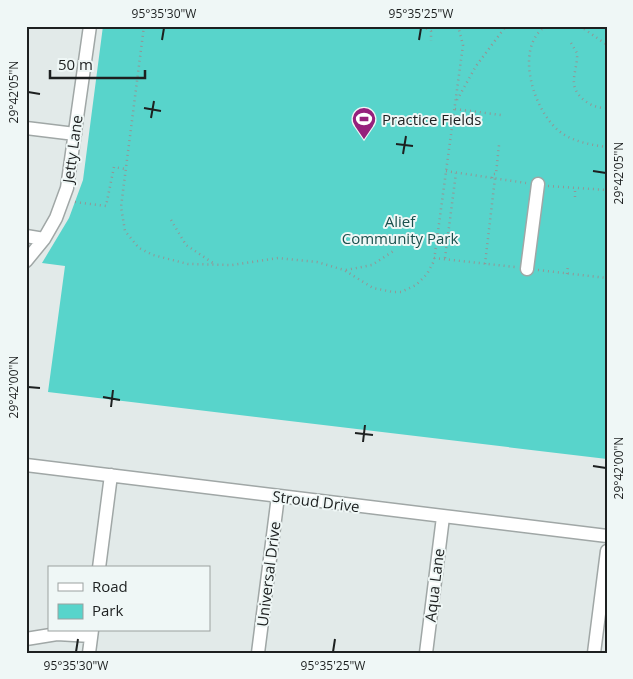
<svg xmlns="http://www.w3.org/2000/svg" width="633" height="679" font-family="'Open Sans',sans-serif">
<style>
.green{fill:#58d4cb}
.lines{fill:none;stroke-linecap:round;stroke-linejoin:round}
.minor-casing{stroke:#a0a7a6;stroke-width:15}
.path{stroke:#919796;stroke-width:2.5;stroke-dasharray:1 4;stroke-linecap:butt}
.minor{stroke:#fff;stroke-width:12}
.ticks{fill:none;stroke:#1d2020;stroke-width:2}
.labels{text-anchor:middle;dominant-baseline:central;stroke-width:4;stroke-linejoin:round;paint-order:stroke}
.poi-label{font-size:15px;fill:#1d2020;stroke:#eff7f6;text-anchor:start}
.street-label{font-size:15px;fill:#1d2020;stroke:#eff7f6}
.park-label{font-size:15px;fill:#1a504d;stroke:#eff7f6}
.neatline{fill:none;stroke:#1d2020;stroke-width:2}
.ticks-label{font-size:12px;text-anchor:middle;fill:#1d2020}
</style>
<rect width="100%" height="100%" fill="#e2eae9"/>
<path class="green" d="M103 26H607V459L48 392 65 266 42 263 69 218 83 180Z"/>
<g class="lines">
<g class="minor-casing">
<path id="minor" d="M26 128 75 134
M26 236 44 239
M26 261 44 239 56 218 67 188 90 26
M527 269 538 184
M26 465 607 536
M99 568 111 475
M26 639 57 634 91 636
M89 653 92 630
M258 653 278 496
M426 653 443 517
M594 653 607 551"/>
</g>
<path class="path" d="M144 26 121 207 125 231 139 248 153 255 188 264 232 265 278 258 317 262 344 270 373 288 393 292H401L416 285 427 274 434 261 463 45 458 26
M422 26 431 31V41
M546 26C512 48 535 116 563 134 576 142 591 145 607 147
M580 26 607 45
M571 43 577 53C578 63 573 74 574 84 576 98 593 109 607 108
M457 100 476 66 506 26
M455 109 501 115
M446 171 526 183
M492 178 493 174H496L499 145
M548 186 607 190
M575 197V189
M75 202 106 206 114 167 125 169
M171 220 186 245 213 263
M434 258 515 267
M445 258 456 173
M485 264 495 178
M346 270 372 265 395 250
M538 270 607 278
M567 274 568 265"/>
<use href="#minor" class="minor"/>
</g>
<path class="ticks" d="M162 40 164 28M419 40 421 28M28 92 40 94M144 108 161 111M151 118 154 101M396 144 413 146M403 154 406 136M593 171 606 173M28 387 40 388M103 397 120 400M111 407 113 390M355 433 373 435M363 442 365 425M593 466 606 468M76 652 78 639M333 652 335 639"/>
<defs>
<g id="stadium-pin" transform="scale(1.25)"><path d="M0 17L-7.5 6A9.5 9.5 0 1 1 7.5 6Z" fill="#96207c" stroke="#eff7f6"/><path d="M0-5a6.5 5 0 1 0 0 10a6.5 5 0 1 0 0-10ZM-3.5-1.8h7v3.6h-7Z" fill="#fff"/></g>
</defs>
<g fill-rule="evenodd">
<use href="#stadium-pin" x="364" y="119"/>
</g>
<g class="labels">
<g class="poi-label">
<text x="382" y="119">Practice Fields</text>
</g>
<g class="street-label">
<text transform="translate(72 149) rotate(-82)">Jetty Lane</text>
<text transform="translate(316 501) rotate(7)">Stroud Drive</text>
<text transform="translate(268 574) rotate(-83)">Universal Drive</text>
<text transform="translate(434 585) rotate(-83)">Aqua Lane</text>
</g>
<g class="park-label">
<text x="400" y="221">Alief<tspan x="400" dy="17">Community Park</tspan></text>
</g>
</g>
<rect width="633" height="679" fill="none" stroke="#eff7f6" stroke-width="55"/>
<rect x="48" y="566" width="162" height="65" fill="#eff7f6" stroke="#9ba1a0"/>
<rect x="58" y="583" width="25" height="8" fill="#ffffff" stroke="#9ba1a0"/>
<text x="92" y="592" font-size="15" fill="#1d2020">Road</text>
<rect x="58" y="604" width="25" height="15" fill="#58d4cb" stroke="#9ba1a0"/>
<text x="92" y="616" font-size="15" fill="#1d2020">Park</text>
<path d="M50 70v8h95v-8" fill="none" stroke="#1d2020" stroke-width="2.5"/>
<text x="58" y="70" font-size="15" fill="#1d2020" stroke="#eff7f6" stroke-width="4" paint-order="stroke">50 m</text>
<rect x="28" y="28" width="578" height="624" class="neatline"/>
<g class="ticks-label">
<text x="164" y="18">95°35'30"W</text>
<text x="421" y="18">95°35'25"W</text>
<text transform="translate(14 92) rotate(-90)" y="4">29°42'05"N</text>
<text transform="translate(619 173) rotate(-90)" y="4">29°42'05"N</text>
<text transform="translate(14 387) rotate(-90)" y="4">29°42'00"N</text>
<text transform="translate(619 468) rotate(-90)" y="4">29°42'00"N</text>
<text x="76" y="670">95°35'30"W</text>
<text x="333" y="670">95°35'25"W</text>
</g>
</svg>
